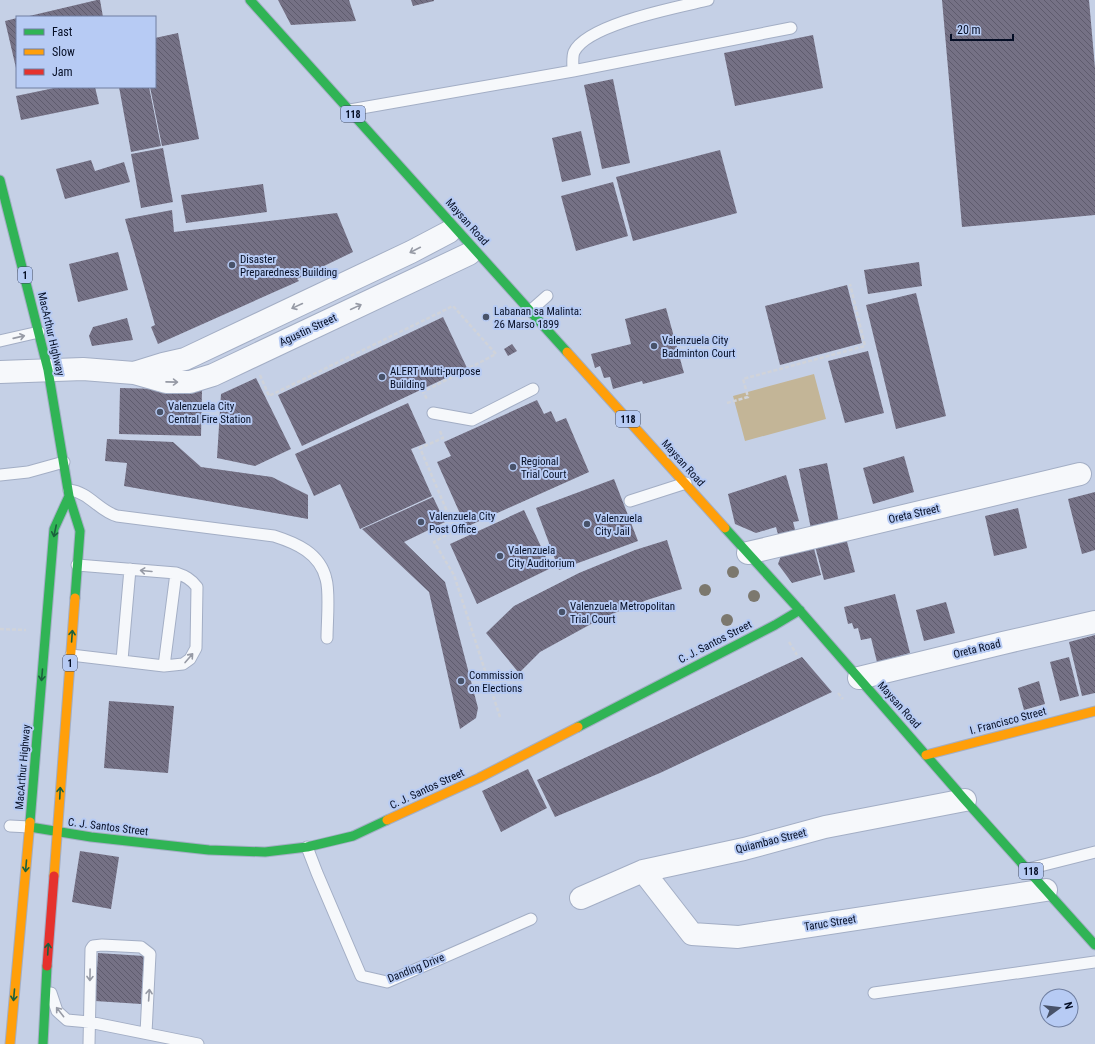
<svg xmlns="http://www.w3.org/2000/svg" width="1095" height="1044" font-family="'Roboto Condensed',sans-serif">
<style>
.pitch{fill:#c3b597}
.building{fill:url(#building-back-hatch)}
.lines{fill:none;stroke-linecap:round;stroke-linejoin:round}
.lane-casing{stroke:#a3aec5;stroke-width:13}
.street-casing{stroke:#a3aec5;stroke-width:24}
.fast-casing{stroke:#a3aec5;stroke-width:11}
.slow-casing{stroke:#a3aec5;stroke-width:11}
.jam-casing{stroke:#a3aec5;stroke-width:11}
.path{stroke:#d0d3da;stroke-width:2.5;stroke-dasharray:4 2;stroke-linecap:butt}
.lane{stroke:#f6f8fb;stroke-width:11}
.street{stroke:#f6f8fb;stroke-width:22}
.fast{stroke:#30b455;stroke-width:9}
.slow{stroke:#ff9f0a;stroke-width:9}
.jam{stroke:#e5322d;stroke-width:9}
.tree{fill:#7c786e}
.oneway{stroke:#969aa5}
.oneway2{stroke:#1a613d}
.poi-dot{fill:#485269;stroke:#b7cbf4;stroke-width:1.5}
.labels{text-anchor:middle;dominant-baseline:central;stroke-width:4;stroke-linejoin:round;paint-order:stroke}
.shield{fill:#b7cbf4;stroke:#3a4763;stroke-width:1}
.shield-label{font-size:10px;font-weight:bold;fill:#050e25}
.street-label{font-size:11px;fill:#050e25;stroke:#b7cbf4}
.poi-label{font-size:11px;fill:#050e25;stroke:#b7cbf4;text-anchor:start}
</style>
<defs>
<pattern id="building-back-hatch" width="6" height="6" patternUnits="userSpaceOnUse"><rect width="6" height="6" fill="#757185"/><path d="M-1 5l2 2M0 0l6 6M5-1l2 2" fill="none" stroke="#5e5b6d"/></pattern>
</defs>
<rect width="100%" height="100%" fill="#c5d0e6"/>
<path class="pitch" d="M814 374 826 419 745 441 733 396Z"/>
<path class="building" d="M97 0H100L103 17H25Z
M278 0H349L356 21 291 25Z
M411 0H434V1L413 6Z
M942 0H1089L1095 68V215L962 227Z
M17 18V68H16L5 21Z
M178 33 199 139 162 146 150 87H155V38Z
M813 35 823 88 735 106 724 53Z
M613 79 630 163 602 169 584 85Z
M59 87H95L99 104 21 120 16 96Z
M119 87H149L161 146 131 152Z
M581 131 591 175 562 182 552 138Z
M163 148 173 202 141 208 131 154Z
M720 150 737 213 633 241 616 177Z
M91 160 95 171 124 162 130 182 65 199 56 169Z
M613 182 628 236 576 251 561 196Z
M263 184 267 212 186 223 181 195Z
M172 210 174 232 337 213 353 252 297 279 299 281 158 344 151 327 155 325 125 219Z
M118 252 128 290 78 302 69 264Z
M919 262 922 286 868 294 864 270Z
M847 285 862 343 780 365 765 306Z
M916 293 946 416 896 429 866 305Z
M666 308 684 373 643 384 642 381 613 389 610 377 604 378 600 366 595 368 591 354 631 344 625 319Z
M443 317 467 368 302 446 278 395Z
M127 318 133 340 92 346 89 336 93 327Z
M512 344 517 351 508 356 504 349Z
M868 351 884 413 845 423 828 361Z
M256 378 291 449 255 466 217 458 221 394Z
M120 388 202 390 201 436 119 434Z
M537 400 544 414 551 411 556 422 566 418 589 472 466 527 437 462 451 456 444 442Z
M408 403 426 443 411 449 432 496 360 529 340 484 314 496 295 454Z
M107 439 173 442 201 467 272 477 308 495V519L124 486 127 463 105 461Z
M904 456 914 492 873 504 863 468Z
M827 463 839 523 811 529 799 469Z
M786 475 799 521 793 522 796 533 779 538 776 527 756 533 735 524 728 494Z
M614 479 638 541 559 570 536 508Z
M1095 492V550L1082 554 1068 499Z
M433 497 445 522 404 542 445 582 478 708 476 718 460 729 429 592 362 529Z
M1018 508 1027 548 994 556 985 516Z
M524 510 551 568 477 604 450 544Z
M846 538 855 572 824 580 815 546Z
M667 540 682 589 647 600 602 618 540 652 519 673 486 633 514 606 579 573 635 550Z
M813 545 821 575 792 583 778 564 782 553Z
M895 594 910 653 877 662 871 638 861 640 858 628 854 629 852 623 848 624 844 607Z
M946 602 955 633 924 641 916 610Z
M1095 635V693L1082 696 1069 642Z
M802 657 832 692 660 773 555 817 537 780Z
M1069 657 1079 696 1060 701 1050 662Z
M1039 681 1045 704 1024 710 1018 688Z
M109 701 174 706 168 773 104 768Z
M528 769 547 808 501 832 482 791Z
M80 851 119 857 111 909 72 902Z
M98 953 144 956 141 1004 95 1001Z"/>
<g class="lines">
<g class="lane-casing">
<path id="lane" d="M573 71C573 65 572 57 574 52 587 24 679 7 708 0
M350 110 573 71 791 28
M530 311 547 296
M0 341 39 332
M433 413 472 420 533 389
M0 475 28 472 64 462
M69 490C89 492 99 511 117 516L274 536C296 543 320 553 326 579 330 592 327 622 327 638
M630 501 686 483
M71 655 164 666 183 664 190 659 196 648 197 587C191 579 185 576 176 573L77 565
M122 660 130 569
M164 666 176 573
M10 826 30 827
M307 847 317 873 361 976 387 982 531 919
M1028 869 1095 852
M51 993 57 1011 67 1020 89 1022 198 1044
M874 993 1095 962
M89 1044 91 949 93 946 102 945 141 947 150 954 146 1033"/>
</g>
<g class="street-casing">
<path id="street" d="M0 372 83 369 134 373 166 382H190L213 375 469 254
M134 373 163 364 185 359 411 252 449 232
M748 553 1080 474
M859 678 1003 643 1095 622
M643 871 692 934 738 937 1046 890
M581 898 643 871 744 849 825 827 965 800"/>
</g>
<g class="fast-casing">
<path id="fast" d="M250 0 567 352
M0 180 48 370 69 496 80 531 75 598
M725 528 795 605 965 800 1095 945
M578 727 775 625 800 610
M30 822 54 529 69 496
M30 827 91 837 209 850 265 852 307 847 353 836 387 820
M43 1044 47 966"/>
</g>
<g class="slow-casing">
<path id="slow" d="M567 352 725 528
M926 755 1095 711
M387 820 479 778 578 727
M54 876 75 598
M10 1044 30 822"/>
</g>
<g class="jam-casing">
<path id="jam" d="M47 966 54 876"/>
</g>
<path class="path" d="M260 375 269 396 453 306 496 354 423 392 427 399
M727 403 748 397 743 379 865 346 850 284
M440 431 443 438 420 448 455 530 434 542 454 575 500 717
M0 629 26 630
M789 642 797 655
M838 693 843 699"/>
<use href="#lane" class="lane"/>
<use href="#street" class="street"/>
<use href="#fast" class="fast"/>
<use href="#slow" class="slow"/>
<use href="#jam" class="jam"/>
</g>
<g class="tree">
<circle cx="733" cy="572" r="6"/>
<circle cx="705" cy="590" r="6"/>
<circle cx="754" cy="596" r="6"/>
<circle cx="727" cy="620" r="6"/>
</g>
<defs><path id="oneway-shaft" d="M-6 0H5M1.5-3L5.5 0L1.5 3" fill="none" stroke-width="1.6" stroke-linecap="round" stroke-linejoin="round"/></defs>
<g class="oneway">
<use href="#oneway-shaft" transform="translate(415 250) rotate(153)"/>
<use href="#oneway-shaft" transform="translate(297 306) rotate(155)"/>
<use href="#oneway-shaft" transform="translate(356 307) rotate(-25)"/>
<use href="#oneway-shaft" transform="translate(19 337) rotate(-13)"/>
<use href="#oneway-shaft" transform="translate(172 382) rotate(1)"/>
<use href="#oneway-shaft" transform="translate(146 571) rotate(-175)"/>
<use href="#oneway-shaft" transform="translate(189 658) rotate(-49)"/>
<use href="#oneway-shaft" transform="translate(90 975) rotate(91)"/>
<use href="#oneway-shaft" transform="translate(149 995) rotate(-86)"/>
<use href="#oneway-shaft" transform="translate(60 1012) rotate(-128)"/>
</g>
<g class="oneway2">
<use href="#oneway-shaft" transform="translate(55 531) rotate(102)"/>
<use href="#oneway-shaft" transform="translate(72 636) rotate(-86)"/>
<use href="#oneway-shaft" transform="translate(42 675) rotate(95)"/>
<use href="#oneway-shaft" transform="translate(60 793) rotate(-87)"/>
<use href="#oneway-shaft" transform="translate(26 866) rotate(95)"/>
<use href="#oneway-shaft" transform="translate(48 949) rotate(-87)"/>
<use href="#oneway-shaft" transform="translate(14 995) rotate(95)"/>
</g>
<g class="poi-dot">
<circle cx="232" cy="265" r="4"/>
<circle cx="486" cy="317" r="4"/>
<circle cx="654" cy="346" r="4"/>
<circle cx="382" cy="377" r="4"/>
<circle cx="160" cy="412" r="4"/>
<circle cx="513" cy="467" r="4"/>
<circle cx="421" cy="522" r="4"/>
<circle cx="587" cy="524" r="4"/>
<circle cx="500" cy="556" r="4"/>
<circle cx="562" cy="612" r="4"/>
<circle cx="461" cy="681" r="4"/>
</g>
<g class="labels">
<g class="shield">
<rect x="341" y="106" width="24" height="16" rx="3"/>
<rect x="18" y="267" width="14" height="16" rx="3"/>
<rect x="616" y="411" width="24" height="16" rx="3"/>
<rect x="63" y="655" width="14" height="16" rx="3"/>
<rect x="1019" y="863" width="24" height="16" rx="3"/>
</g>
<g class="shield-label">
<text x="353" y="114">118</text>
<text x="25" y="275">1</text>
<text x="628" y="419">118</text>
<text x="70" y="663">1</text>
<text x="1031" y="871">118</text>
</g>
<g class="street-label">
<text transform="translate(467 222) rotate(48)">Maysan Road</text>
<text transform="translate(308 330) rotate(-25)">Agustin Street</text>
<text transform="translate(51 334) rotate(77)">MacArthur Highway</text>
<text transform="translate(683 463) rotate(48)">Maysan Road</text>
<text transform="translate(914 514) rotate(-13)">Oreta Street</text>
<text transform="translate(715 642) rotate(-27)">C. J. Santos Street</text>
<text transform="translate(977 649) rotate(-14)">Oreta Road</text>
<text transform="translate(899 705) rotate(48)">Maysan Road</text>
<text transform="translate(1008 721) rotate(-15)">I. Francisco Street</text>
<text transform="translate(23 767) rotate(-85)">MacArthur Highway</text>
<text transform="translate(427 789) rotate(-25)">C. J. Santos Street</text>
<text transform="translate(108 827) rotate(7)">C. J. Santos Street</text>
<text transform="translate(771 841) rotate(-14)">Quiambao Street</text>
<text transform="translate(830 923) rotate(-9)">Taruc Street</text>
<text transform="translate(416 968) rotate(-22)">Danding Drive</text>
</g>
<g class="poi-label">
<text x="240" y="259">Disaster<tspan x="240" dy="13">Preparedness Building</tspan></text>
<text x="494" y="311">Labanan sa Malinta:<tspan x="494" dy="13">26 Marso 1899</tspan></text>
<text x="662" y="340">Valenzuela City<tspan x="662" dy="13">Badminton Court</tspan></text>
<text x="390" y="371">ALERT Multi-purpose<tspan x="390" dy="13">Building</tspan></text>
<text x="168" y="406">Valenzuela City<tspan x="168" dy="13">Central Fire Station</tspan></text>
<text x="521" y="461">Regional<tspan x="521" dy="13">Trial Court</tspan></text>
<text x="429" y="516">Valenzuela City<tspan x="429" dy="13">Post Office</tspan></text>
<text x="595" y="518">Valenzuela<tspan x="595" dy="13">City Jail</tspan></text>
<text x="508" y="550">Valenzuela<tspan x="508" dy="13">City Auditorium</tspan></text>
<text x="570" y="606">Valenzuela Metropolitan<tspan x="570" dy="13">Trial Court</tspan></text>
<text x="469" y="675">Commission<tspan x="469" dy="13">on Elections</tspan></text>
</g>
</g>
<rect x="16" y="16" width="140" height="72" fill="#b7cbf4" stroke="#707fa1"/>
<rect x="24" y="29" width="20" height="6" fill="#30b455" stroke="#707fa1"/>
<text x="52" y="36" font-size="12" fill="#050e25">Fast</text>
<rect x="24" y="49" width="20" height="6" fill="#ff9f0a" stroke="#707fa1"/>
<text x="52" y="56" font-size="12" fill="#050e25">Slow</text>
<rect x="24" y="69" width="20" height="6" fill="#e5322d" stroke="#707fa1"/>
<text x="52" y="76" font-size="12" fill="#050e25">Jam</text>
<g transform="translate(1059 1008) rotate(75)"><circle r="19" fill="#b7cbf4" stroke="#707fa1"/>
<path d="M0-3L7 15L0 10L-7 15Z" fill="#485269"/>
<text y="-6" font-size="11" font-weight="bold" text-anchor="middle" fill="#050e25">N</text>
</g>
<path d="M951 34v6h62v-6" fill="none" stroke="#050e25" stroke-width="2"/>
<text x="957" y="34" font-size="12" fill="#050e25" stroke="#b7cbf4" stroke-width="3" paint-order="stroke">20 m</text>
</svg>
